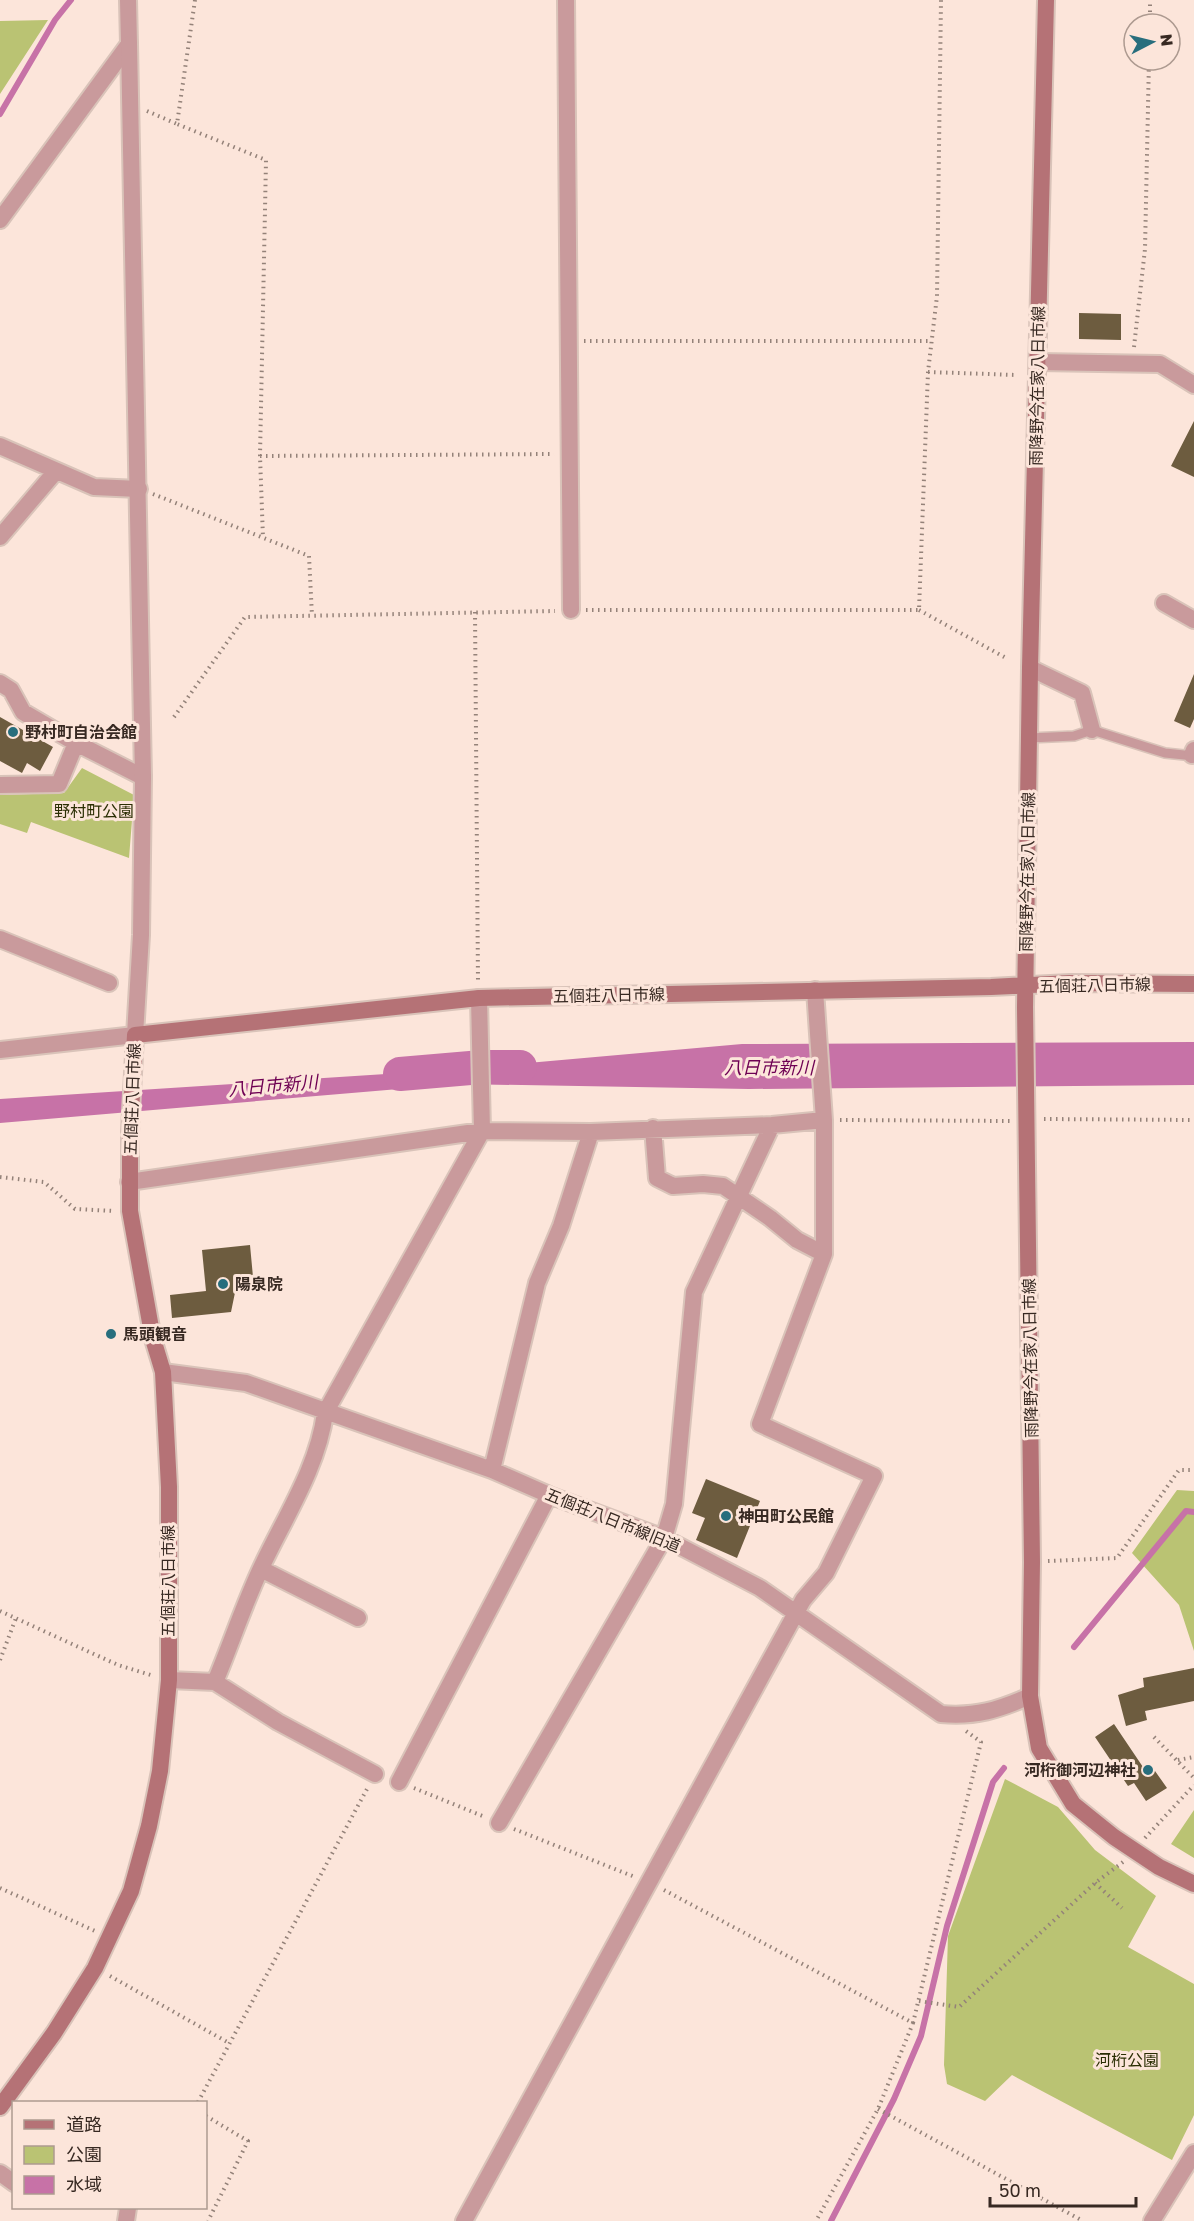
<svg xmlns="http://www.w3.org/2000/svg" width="1194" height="2221" font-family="'Golos Text','Noto Sans JP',sans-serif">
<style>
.green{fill:#bac373}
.water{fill:#c772a7}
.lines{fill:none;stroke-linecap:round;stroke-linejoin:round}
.stream{stroke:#c772a7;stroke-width:6}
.river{stroke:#c772a7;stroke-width:34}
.building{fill:#6d5c3f}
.service-casing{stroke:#d9c3b9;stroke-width:12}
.minor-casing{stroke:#d9c3b9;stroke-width:20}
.tertiary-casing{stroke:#d9c3b9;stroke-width:20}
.secondary-casing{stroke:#d9c3b9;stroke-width:20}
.path{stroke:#948279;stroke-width:4;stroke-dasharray:1.5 4.5;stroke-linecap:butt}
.service{stroke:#c99a9c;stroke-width:9}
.minor{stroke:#c99a9c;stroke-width:16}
.tertiary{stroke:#c99a9c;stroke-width:16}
.secondary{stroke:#b57276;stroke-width:16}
.poi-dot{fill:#286e7d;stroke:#fce5da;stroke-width:2}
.labels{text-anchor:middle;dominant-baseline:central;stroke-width:6;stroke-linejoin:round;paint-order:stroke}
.street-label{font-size:16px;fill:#372922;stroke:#fce5da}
.poi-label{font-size:16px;font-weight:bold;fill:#372922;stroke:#fce5da;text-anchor:start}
.park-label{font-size:16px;fill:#2a2e03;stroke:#fce5da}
.water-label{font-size:18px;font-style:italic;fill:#6e0053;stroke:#fce5da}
</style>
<rect width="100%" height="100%" fill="#fce5da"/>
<path class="green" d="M48 20 0 94V21Z
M82 768 134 795 129 858 31 822 27 833 0 824V795L64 793Z
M1177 1490 1194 1491V1651L1179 1605 1132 1553Z
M1005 1779 1058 1807 1095 1850 1156 1896 1128 1947 1194 1984V2115L1172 2160 1012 2075 985 2101 947 2084 944 2065 948 1936Z
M1194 1810V1858L1171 1844Z"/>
<path class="water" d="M1194 1042V1085L749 1089 458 1084 0 1123V1099L448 1070 742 1044Z"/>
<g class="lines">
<path class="stream" d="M0 114 55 20 71 0
M1074 1647 1186 1511 1194 1512
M831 2221 894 2099 921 2036 947 1926 993 1782 1004 1768"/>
<path class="river" d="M400 1074 482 1067H520"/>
</g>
<path class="building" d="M1079 313 1121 314V340L1079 339Z
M1194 421V477L1171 466Z
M1194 674V719L1190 728 1174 721Z
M0 717 53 747 40 771 27 763 22 773 0 761Z
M250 1245 253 1277 238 1278 231 1312 172 1318 170 1295 206 1291 202 1250Z
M706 1479 760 1501 737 1558 696 1540 705 1518 692 1513Z
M1194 1668V1701L1145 1711 1147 1720 1126 1726 1118 1695 1144 1687 1143 1678Z
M1114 1724 1149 1776 1155 1771 1167 1788 1146 1801 1134 1783 1128 1786 1095 1737Z"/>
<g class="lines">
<g class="service-casing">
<path id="service" d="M1029 738 1074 736 1092 730 1165 753 1194 756"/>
</g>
<g class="minor-casing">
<path id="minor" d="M566 0 571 610
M0 220 129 44 128 0
M1038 362 1160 364 1194 385
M0 446 94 487 139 489
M0 537 56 471
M1164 603 1194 620
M1030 668 1082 693 1092 730
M0 683 11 690 23 712 76 743 143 777
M1192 755 1194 750
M0 785 59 784 76 743
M0 939 109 983
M653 1128 657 1178 673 1186 703 1184 723 1186 770 1218 797 1240 824 1254
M129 1182 482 1131 591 1132 772 1125 824 1120
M163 1372 246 1383 492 1470 549 1495 664 1538 760 1588 941 1714C976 1717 998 1710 1030 1696
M492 1470 537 1283 561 1226 591 1132
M261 1569 358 1618
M169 1680 215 1682
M375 1774 278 1722 215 1682C231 1644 244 1604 262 1566 285 1517 318 1467 325 1413L482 1131 479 998
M399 1782 549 1495
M499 1823 664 1538 674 1504 694 1292 772 1125
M0 2173 14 2183
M126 2221 128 2208
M464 2221 803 1600 826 1573 874 1476 760 1424 824 1254V1120L815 990
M1152 2221 1194 2153"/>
</g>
<g class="tertiary-casing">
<path id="tertiary" d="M0 1050 135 1035 141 935 143 777 129 44"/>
</g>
<g class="secondary-casing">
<path id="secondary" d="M1046 0 1030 668 1025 1007 1032 1562 1030 1696 1039 1748 1073 1804 1114 1837 1159 1867 1194 1884
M0 2107 54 2033 95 1968 131 1891 149 1826 160 1771 169 1680V1487L163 1372 153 1339 130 1211V1131L135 1035 479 998 991 987 1070 983 1194 984"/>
</g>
<path class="path" d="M195 0 177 124 266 160 260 456 263 538
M1150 24V0
M147 111 177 124
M584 341H931
M1134 347 1145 249 1149 60
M928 372 1017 375
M260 456 554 454
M153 494 309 556 312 616
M586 610H919L928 372 937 296 941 0
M919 610 1006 658
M475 612 478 981
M174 717 245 617 555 611
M1044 1119 1194 1120
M840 1120 1010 1121
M0 1177 44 1182 75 1209 114 1211
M1048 1561 1117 1558 1179 1470H1194
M0 1611 118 1665 154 1676
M0 1660 16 1618
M1154 1737 1194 1778
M1178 1760 1194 1757
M414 1788 485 1817
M514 1829 635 1877
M1145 1838 1194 1785
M1095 1883 1122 1908
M0 1888 95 1931
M664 1890 913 2023 878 2109 816 2221
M110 1976 229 2043
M919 2001 959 2007 1095 1883 1123 1862
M913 2023 981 1742 966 1731
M198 2102 367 1789
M878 2109 1083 2221
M206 2116 248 2141 208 2221"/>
<use href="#service" class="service"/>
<use href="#minor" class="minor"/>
<use href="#tertiary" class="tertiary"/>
<use href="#secondary" class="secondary"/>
</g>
<g class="poi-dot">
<circle cx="13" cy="732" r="6"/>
<circle cx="223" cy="1284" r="6"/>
<circle cx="111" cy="1334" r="6"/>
<circle cx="726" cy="1516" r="6"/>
<circle cx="1148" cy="1770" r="6"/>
</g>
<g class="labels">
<g class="street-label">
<text transform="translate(1037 386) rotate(-89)">雨降野今在家八日市線</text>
<text transform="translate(1027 872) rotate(-89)">雨降野今在家八日市線</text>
<text transform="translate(1095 985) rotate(-1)">五個荘八日市線</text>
<text transform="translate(609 995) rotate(-1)">五個荘八日市線</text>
<text transform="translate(132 1099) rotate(-88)">五個荘八日市線</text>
<text transform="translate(1030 1358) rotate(-91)">雨降野今在家八日市線</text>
<text transform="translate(613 1520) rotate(22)">五個荘八日市線旧道</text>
<text transform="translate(168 1581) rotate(-90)">五個荘八日市線</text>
</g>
<g class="poi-label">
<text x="25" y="732">野村町自治会館</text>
<text x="235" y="1284">陽泉院</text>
<text x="123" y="1334">馬頭観音</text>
<text x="738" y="1516">神田町公民館</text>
<text x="1136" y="1770" text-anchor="end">河桁御河辺神社</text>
</g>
<g class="park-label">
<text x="94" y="811">野村町公園</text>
<text x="1127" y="2060">河桁公園</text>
</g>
<g class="water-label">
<text x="769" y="1067">八日市新川</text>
<text transform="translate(273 1085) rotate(-5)">八日市新川</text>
</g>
</g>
<rect x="12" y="2101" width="195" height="108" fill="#fce5da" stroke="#ad9a90" stroke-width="1.5"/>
<rect x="24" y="2120" width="30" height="9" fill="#b57276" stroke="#ad9a90" stroke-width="1.5"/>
<text x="66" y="2131" font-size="18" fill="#372922">道路</text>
<rect x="24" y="2146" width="30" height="18" fill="#bac373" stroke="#ad9a90" stroke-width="1.5"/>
<text x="66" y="2161" font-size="18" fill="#372922">公園</text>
<rect x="24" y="2176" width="30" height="18" fill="#c772a7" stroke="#ad9a90" stroke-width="1.5"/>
<text x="66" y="2191" font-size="18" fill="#372922">水域</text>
<g transform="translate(1152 42) rotate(83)"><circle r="28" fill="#fce5da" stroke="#ad9a90" stroke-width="1.5"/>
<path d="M0-4.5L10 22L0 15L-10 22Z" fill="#286e7d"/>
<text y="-9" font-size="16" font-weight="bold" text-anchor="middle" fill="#372922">N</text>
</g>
<path d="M990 2197v9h146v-9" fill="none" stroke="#372922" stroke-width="3"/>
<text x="999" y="2197" font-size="18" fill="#372922" stroke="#fce5da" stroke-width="4.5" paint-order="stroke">50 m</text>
</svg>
